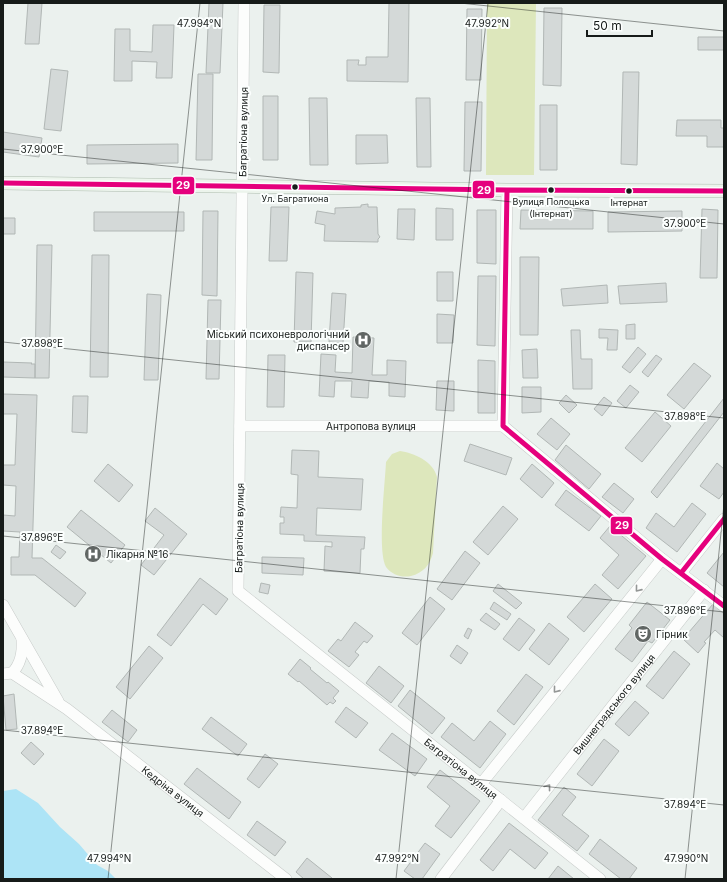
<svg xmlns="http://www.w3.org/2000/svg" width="727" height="882" font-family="Inter,sans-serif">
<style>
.green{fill:#dde7bc}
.water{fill:#ade4f6}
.building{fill:#d4d9d8;stroke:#b1b7b5}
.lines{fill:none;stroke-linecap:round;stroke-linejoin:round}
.minor-casing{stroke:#c7cbc9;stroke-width:12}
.major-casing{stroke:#aebcaf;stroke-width:14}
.minor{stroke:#fcfdfc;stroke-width:11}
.major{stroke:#ecf4ec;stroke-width:13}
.bus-1-casing{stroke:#fcfffe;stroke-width:8}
.bus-1{stroke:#e5007d;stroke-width:5}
.oneway{stroke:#949796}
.ticks{fill:none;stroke:#161b19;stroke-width:1;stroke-opacity:0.45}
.bus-dot{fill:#161b19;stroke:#fcfffe;stroke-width:1.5}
.labels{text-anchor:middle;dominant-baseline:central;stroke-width:4;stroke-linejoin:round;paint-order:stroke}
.bus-label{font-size:9px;fill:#161b19;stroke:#fcfffe}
.street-label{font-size:10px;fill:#161b19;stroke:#fcfffe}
.poi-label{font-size:10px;fill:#161b19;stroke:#fcfffe;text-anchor:start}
.ticks-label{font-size:10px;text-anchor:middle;fill:#161b19;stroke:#fcfffe;stroke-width:4;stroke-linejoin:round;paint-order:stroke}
.line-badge{stroke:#fcfffe;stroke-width:1.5}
.badge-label{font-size:11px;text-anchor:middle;font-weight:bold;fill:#fff}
</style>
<rect width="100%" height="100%" fill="#ebf1ee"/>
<path class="green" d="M487 3H536L534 175H486Z
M400 451C414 453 433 461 437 477L433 553C430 565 423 573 411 576 402 578 392 575 386 567 377 551 385 484 386 462L392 454Z"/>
<path class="water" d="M16 789 38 803 60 827 79 844 97 865 108 871 116 879H3V791Z"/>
<path class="building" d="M28 3H42L39 44H25Z
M209 3H223L220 73H206Z
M389 3H409L408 82 347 81V60H359L358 65H366V57H388Z
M264 5H280L279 73 263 72Z
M544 8H562L561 86 543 85Z
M467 9H482L481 80H466Z
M153 25H174L172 78H156L157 62 132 61V81H114L115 29H130V51L152 52Z
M698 37H724V50H698Z
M51 69 68 71 61 131 44 129Z
M623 72H639L637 165 621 164Z
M198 74H213L212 160H196Z
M263 96H278V160H263Z
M309 98H327L328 165H310Z
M416 98H430L431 167H417Z
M465 102H482L481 171H464Z
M540 105H557V170H540Z
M677 120H721V128H724V147H707V136H676Z
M3 132 42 138 39 157 3 152Z
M356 135H387L388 163 356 164Z
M178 144V163L87 164V145Z
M368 204V207H377L378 234 380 237 378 239V242L324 241 325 225 315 223 317 211 335 214V208L361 207V205Z
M271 207H289L287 261H269Z
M436 208 453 209V240H436Z
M398 209H415L414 240 397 239Z
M702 209 718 210 717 278H700Z
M477 210H496V264L477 263Z
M521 210 593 211V229H520Z
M203 211H218L217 296 202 295Z
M682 211V231L608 232V212Z
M94 212H184V231H94Z
M3 218H15V234H3Z
M37 245H52L49 378H35Z
M92 255H109L108 377H90Z
M520 257H539L538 335H520Z
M296 272 313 273 311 342H294Z
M437 272H453V301H437Z
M478 276H496L495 346 477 345Z
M666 283 667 302 620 304 618 286Z
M607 285 608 303 563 306 561 289Z
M332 293 346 294 343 343 329 342Z
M147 294 161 295 158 380H144Z
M208 300H221L219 379H206Z
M437 314 454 315 453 343H437Z
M635 324V339H626V325Z
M599 329 618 330 617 350H607L608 338H599Z
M571 330H580L581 359H592V389H573Z
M353 337 374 338 372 375H387V360L406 361 405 397 389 396V382L369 381 368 398 351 397 352 381H335L334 397 319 396 321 354 336 355 335 372 352 373Z
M638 347 646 354 630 373 622 367Z
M537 349 538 378H523L522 350Z
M268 355H285L284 407H267Z
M656 355 662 359 648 377 642 372Z
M478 360 495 361V413H478Z
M3 362 32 363 31 364H35V378L3 377Z
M694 363 711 376 684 409 667 395Z
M437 381H454V411L436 410Z
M630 385 639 392 626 408 617 401Z
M522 387H541V412L522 413Z
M3 394 37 395 32 558H42L86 593 75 607 35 575H11V557H19L20 532 3 531V515L15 516 16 486 3 485V465H15L17 414H3Z
M566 395 577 405 569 413 559 403Z
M73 396H88L87 433 72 432Z
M604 397 612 403 602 416 594 409Z
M724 398V412L657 498 651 492Z
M655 412 671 426 642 462 625 448Z
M551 418 570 434 557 450 537 434Z
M470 444 512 458 506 475 464 461Z
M566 445 601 474 589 489 555 460Z
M292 450 319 451 318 477 363 479 361 510 317 508 316 535 365 537 364 549H361L360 573 324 571 325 546 332 547V542L304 541V535L280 534V523H284V517H280L281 507 297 508 298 475 291 474Z
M717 463 724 469V492L719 499 700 486Z
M108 464 133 485 119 502 94 481Z
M532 464 554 483 542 498 520 479Z
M614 483 634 499 623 513 602 497Z
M566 490 601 516 589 531 555 505Z
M692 503 706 514 677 552 646 528 656 513 674 527Z
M503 506 518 519 488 555 473 542Z
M155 508 187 534 154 575 141 565 164 535 145 521Z
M81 510 125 545 111 563 67 527Z
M610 526 646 556 618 589 602 575 619 555 600 538Z
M56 545 66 552 60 559 51 552Z
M465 551 480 563 452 600 437 589Z
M724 552V587L707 573Z
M262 557 304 558 303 575 262 573Z
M200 578 228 599 216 615 203 604 171 646 157 635Z
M261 583 270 585 268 594 259 592Z
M498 584 522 603 516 609 493 591Z
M595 584 612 599 584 632 567 617Z
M430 597 445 609 417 645 402 633Z
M494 602 511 614 507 620 490 609Z
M647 602 670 620 652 643 648 641 632 662 615 649 632 628 629 625Z
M713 604 724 614V638L715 630 704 642 706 643 698 653 683 639Z
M486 613 500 624 495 630 480 620Z
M519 618 535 630 519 651 503 639Z
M355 622 373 636 367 643 364 641 355 652 359 655 349 667 328 651 338 639 341 641Z
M549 623 569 639 549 665 529 649Z
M468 628 472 630 468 639 464 636Z
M457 645 468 653 461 664 450 656Z
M149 646 163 658 130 699 116 687Z
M674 651 690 664 663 699 646 686Z
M300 659 311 668 310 669 327 683 328 682 339 691 333 698 336 701 333 704 330 702 327 705 299 681 298 682 288 674Z
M379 666 404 686 391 703 366 683Z
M526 674 543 687 514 725 497 711Z
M410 690 445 718 432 734 398 706Z
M14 694 17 729 6 730 3 696Z
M635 701 649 713 629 736 615 724Z
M346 707 368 723 356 738 335 722Z
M112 710 137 730 128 742 102 722Z
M211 717 247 744 238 756 202 729Z
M490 721 506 734 480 768 441 737 452 723 474 741Z
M392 733 427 759 415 776 379 750Z
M604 739 619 751 592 786 577 774Z
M31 742 44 754 34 765 21 753Z
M265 754 278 764 259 788 247 779Z
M197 768 241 802 229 819 184 784Z
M440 770 480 801 451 838 435 826 450 806 427 787Z
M564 787 576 797 562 815 589 836 577 851 538 820Z
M257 821 286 842 275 856 247 835Z
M509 823 548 853 535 869 510 849 493 871 480 860Z
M600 839 637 868 629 879H621L589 854Z
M425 843 440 854 422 879H415L404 871Z
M307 858 332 878V879H304L296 872Z
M558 866 574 879H548Z"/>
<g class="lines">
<g class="minor-casing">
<g id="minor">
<path id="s1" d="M244 3 238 591 600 879"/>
<path d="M507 190 503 426 662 559 724 606"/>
<path id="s2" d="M240 426H503"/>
<path d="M681 573 724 519"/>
<path d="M3 605 58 701"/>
<path d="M12 673C21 664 23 652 22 639"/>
<path id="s3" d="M3 674 12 673 67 709 286 879"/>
<path d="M481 784 662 559"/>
<path id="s4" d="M524 818 704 590"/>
<path d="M441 879 501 800"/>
</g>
</g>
<g class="major-casing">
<path id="major" d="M3 183 507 190 724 191"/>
</g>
<use href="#minor" class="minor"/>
<use href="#major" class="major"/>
<g class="bus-1-casing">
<path id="bus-1" d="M3 183 507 190 724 191
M507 190 503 426 662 559 724 606
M681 573 724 519"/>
</g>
<use href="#bus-1" class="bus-1"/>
</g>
<defs><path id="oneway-chevron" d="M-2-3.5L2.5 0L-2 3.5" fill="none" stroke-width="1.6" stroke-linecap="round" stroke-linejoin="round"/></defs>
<g class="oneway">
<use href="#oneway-chevron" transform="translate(638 589) rotate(129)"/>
<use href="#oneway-chevron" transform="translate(556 690) rotate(129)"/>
<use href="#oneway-chevron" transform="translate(548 787) rotate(-52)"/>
</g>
<path class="ticks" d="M460 3 724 31M3 149 724 224M3 342 724 418M3 536 724 612M3 730 724 805M108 879 200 3M396 879 488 3M685 879 724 504"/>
<defs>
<g id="hospital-disc" transform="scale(0.9)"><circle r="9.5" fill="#616664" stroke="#fcfffe"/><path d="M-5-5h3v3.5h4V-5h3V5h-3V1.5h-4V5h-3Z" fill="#fff"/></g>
<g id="theatre-disc" transform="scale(0.9)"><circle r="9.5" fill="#616664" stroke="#fcfffe"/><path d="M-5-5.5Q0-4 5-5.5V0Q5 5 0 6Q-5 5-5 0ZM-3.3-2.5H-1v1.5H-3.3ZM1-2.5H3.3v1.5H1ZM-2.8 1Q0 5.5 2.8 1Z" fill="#fff"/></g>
</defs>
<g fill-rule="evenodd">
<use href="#hospital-disc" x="363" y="340"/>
<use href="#hospital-disc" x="93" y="554"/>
<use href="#theatre-disc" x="643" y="634"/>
</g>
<g class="bus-dot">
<circle cx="295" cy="187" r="3.5"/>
<circle cx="551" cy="190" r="3.5"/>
<circle cx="629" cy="191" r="3.5"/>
</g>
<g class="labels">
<g class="bus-label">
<text x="295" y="198">Ул. Багратиона</text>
<text x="551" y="201">Вулиця Полоцька<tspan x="551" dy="12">(Інтернат)</tspan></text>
<text x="629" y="202">Інтернат</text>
</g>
<g class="street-label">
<text transform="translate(243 132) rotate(-89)">Багратіона вулиця</text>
<text stroke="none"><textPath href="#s2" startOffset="131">Антропова вулиця</textPath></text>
<text transform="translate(239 528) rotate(-89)">Багратіона вулиця</text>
<text stroke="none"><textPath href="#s4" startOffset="145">Вишнеградського вулиця</textPath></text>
<text stroke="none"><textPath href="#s1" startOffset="873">Багратіона вулиця</textPath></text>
<text stroke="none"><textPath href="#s3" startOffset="209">Кедріна вулиця</textPath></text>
</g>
<g class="poi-label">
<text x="350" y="334" text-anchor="end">Міський психоневрологічний<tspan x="350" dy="12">диспансер</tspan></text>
<text x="106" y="554">Лікарня №16</text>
<text x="656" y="634">Гірник</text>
</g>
</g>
<g class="ticks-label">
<text x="199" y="27">47.994°N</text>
<text x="487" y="27">47.992°N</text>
<text x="42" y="153">37.900°E</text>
<text x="685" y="227">37.900°E</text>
<text x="42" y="347">37.898°E</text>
<text x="685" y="420">37.898°E</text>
<text x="42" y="541">37.896°E</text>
<text x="685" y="614">37.896°E</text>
<text x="42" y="734">37.894°E</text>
<text x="685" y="808">37.894°E</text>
<text x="109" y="862">47.994°N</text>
<text x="397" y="862">47.992°N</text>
<text x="686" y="862">47.990°N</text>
</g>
<g class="line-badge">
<rect x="172" y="176" width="23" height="19" rx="4" fill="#e5007d"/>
<rect x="472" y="180" width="23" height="19" rx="4" fill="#e5007d"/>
<rect x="610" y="516" width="23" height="19" rx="4" fill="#e5007d"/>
</g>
<g class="badge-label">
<text x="183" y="189">29</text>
<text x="484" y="194">29</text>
<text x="622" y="529">29</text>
</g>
<rect width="727" height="882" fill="none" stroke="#161b19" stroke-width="8"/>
<path d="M587 30v6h65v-6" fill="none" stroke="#161b19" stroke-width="2"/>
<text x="593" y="30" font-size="12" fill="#161b19" stroke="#fcfffe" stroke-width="3" paint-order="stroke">50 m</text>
</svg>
